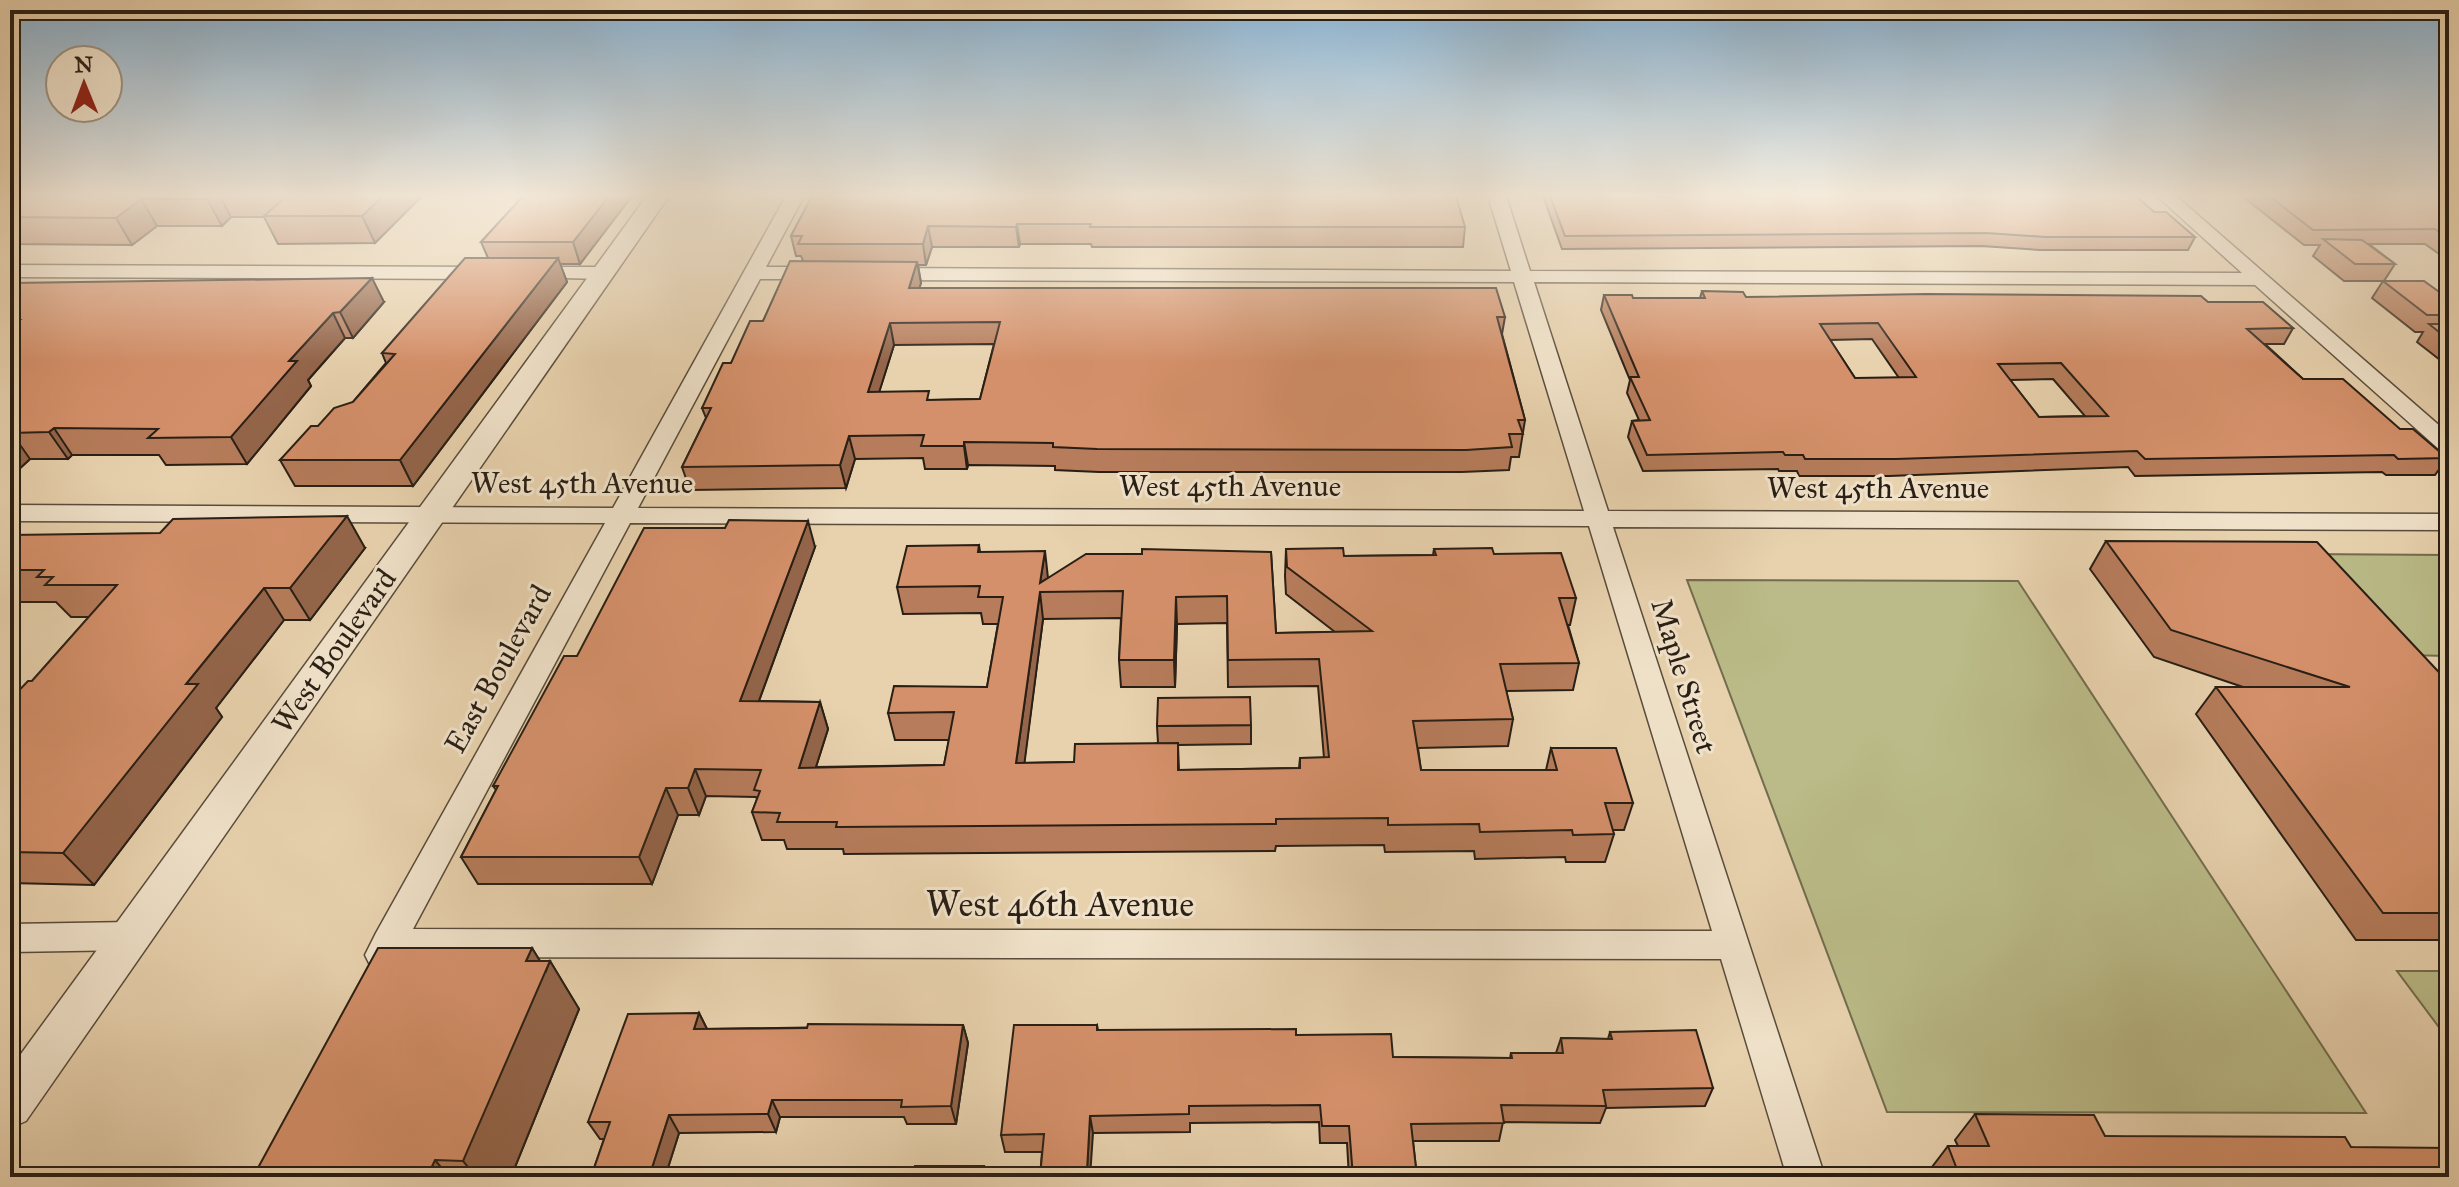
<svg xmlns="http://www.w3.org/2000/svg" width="2459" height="1187" font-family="'IM FELL Great Primer',serif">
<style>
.green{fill:#babb88;stroke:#726d4e;stroke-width:2}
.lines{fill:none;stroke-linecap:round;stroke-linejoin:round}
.minor-casing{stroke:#594c3b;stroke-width:3}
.tertiary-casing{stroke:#594c3b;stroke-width:3}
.minor{fill:#f0e2ca;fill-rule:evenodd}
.tertiary{fill:#f0e2ca;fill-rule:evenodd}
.wall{fill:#b67c5b;stroke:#291f15;stroke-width:2;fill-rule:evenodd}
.shaded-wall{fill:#94654a;stroke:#291f15;stroke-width:2}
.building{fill:#d4906a;stroke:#291f15;stroke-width:2;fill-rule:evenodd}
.labels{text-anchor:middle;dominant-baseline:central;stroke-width:6;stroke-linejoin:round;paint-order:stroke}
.street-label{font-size:30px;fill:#291f15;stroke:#f0e2ca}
.near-street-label{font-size:36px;fill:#291f15;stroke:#f0e2ca}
</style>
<rect width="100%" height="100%" fill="#e8d2ae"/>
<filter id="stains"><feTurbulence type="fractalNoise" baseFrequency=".0025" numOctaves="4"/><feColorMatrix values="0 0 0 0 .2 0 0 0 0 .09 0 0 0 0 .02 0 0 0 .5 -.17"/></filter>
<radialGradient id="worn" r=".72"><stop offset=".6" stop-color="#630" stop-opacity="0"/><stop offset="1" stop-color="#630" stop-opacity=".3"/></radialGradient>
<path class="green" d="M2304 554 2449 555V656L2403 655Z
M1687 580 2018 581 2366 1113 1887 1112Z
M2397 971H2449V1038H2447Z"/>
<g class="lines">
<g class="minor-casing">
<path id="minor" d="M786 196H804L766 267H818L828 273 818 279H760L638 508 1584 511 1514 282 885 280 875 274 885 268 1511 271 1488 196H1506L1530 271 2242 273 2157 196H2176L2449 434V453L2441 451 2255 285 1534 282 1608 511 2449 514V530L1613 527 1825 1177H1787L1721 959 398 957 394 965 382 970 370 965 365 955 376 933 605 523 10 521V505L613 508ZM630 523 1589 526 1712 931 413 929Z
M10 265 486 267 496 273 486 279 10 277Z
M530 267H603L613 273 603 279 523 277 520 273 523 269Z
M131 922 143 926 148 936 143 946 131 950 10 952V924Z"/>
</g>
<g class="tertiary-casing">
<path id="tertiary" d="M647 196H669L26 1121 10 1128V1069Z"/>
</g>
<use href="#minor" class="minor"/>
<use href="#tertiary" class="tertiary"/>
</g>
<path class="wall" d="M10 196H422L375 243 278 244 264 217H231L222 226H157L132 245 10 244Z
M523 196H632L580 264H560L567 282 413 486H295L280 460 318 426 353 402 386 363 382 353 488 258 481 242Z
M812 196 1465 227 1463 247H1092L1091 244H1020L1019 247H932L926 265H918L921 283 919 288 1505 317 1502 334 1525 420 1519 457H1511L1509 470 1462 472H1099L1055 470V466L968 465 967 469H925L923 458 855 459 846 488 690 490 682 467 706 418 702 408 731 363 763 321 803 261 801 256H796L791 236ZM994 344 980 399 930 400 879 392 894 345Z
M1543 196H2136L2154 212 2195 237 2188 250H2040L1981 246 1562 249Z
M2242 196H2449V261L2425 244H2369L2395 264 2384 281 2449 299V367L2417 342 2423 332H2415L2372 298 2383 281H2344L2313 256 2320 245H2304Z
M10 283 384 302 353 338H345L308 380 311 386 247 464 166 465 159 455H72L68 459H30L17 471H10Z
M1702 291 1746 297 2208 302 2293 328 2284 344H2265L2303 379 2400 429 2447 458 2435 475H2386L2382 472 2135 476 2128 467 1889 476H1799L1797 471H1779L1778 469 1643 471 1628 437 1632 421 1639 420 1627 393 1630 380 1601 310 1604 295 1633 298H1700ZM1872 339 1899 378H1855L1830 340ZM2053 379 2085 416 2039 417 2010 380Z
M10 535 365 548 310 620H284L216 708 222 717 94 885 10 883V700L32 681 89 617H71L56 602H10Z
M2106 541 2449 683V940H2356L2196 714 2216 687H2243L2154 657 2090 569Z
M979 545 980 552 1048 578 1271 552 1276 633 1335 632 1286 594 1285 576 1286 549 1344 556 1433 555 1434 549 1494 554 1576 598 1570 625H1568L1579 663 1573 690 1506 691 1513 719 1508 746 1418 748 1421 770H1546L1551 748 1633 803 1624 830H1612L1614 834 1605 862H1566L1565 857 1475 859 1474 851 1385 852 1384 845 1276 846 1275 851 844 854 843 849H787L784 840H762L752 812 757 799 756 797 706 796 699 815H678L652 884H478L461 857 496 790 493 786 577 656 815 547 759 701 820 702 828 729 816 767 944 765 949 740H895L888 713 987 687 998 624H983L981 613 903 614 897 587ZM1121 618 1119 660 1121 687H1175L1177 624 1227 623 1228 687 1318 686 1324 758H1300L1299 768 1179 770 1178 745 1251 744V725L1157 726 1158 743 1074 762 1024 763 1043 619Z
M532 948 540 961H550L579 1009 511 1177H253Z
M699 1013 707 1029 963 1025 968 1043 956 1124H907L904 1117H780L776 1132 679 1133 667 1171 771 1177H591L604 1139H600L588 1122Z
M1097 1025 1098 1030 1296 1035 1393 1057 1510 1058 1511 1053H1556L1561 1038 1608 1039 1610 1032 1713 1088 1705 1106 1606 1108 1600 1123 1503 1122 1499 1141H1413L1417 1177H1349L1347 1143H1320L1319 1122 1190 1123V1132L1093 1133 1040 1177 1042 1152H1005L1001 1135Z
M1975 1114 2105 1136 2351 1147 2449 1177H1931L1929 1171 1948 1146H1958L1955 1140Z"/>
<path class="shaded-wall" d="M210 196H220L231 217 222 226 207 199Z
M383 196H422L375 243 362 216Z
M609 196H632L580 264 573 242Z
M141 199 157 226 132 245 116 218Z
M1017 224 1020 244 1019 247 1016 227Z
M928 226 932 247 926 265 923 244Z
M558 258 567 282 413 486 400 460Z
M917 262 921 283 913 309 909 288Z
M372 278 384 302 353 338 340 312Z
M333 313 345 338 308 380 311 386 247 464 231 437 289 361Z
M890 323 894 345 872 415 868 392Z
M54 428 72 455 68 459 49 432Z
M11 432 30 459 17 471 10 462Z
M849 436 855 459 846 488 840 465Z
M964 442 968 465 967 469 964 446Z
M347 516 365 548 310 620 290 588Z
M808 521 815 547 749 728 740 701Z
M1045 551 1048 578 1040 583Z
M264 588 284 620 216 708 222 717 94 885 63 853 186 684Z
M1040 592 1043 619 1021 790 1016 763Z
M1176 597 1177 624 1175 687 1174 660Z
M820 702 828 729 807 795 799 768Z
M695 769 706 796 699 815 688 788Z
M666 788 678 815 652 884 639 857Z
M532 948 546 971 550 961 579 1009 511 1177H476L463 1161 526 961Z
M699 1013 708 1031 694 1029Z
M963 1025 968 1043 956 1124 951 1106Z
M772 1100 780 1117 776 1132 768 1114Z
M669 1115 679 1133 665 1177 651 1171Z
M1090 1116 1093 1133 1090 1177 1087 1171Z
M435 1160 449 1177H427Z"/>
<path class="building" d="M10 196H210L207 199H141L116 218 10 217Z
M287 196H383L362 216H264Z
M523 196H609L573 242H481Z
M812 196H1456L1465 227H1090L1091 224H1017L1016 227 928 226 923 244H798L802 236H791Z
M1550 196H2136L2154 212H2166L2195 237H2046L1986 233 1565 236Z
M2269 196H2449V239L2435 229 2313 230Z
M2323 239 2362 240 2395 264H2355Z
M465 258H558L400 460H280L311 426H318L334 408 353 402 395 354 382 353Z
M790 261 917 262 909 288H1496L1505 317H1497L1525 420H1518L1523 434H1509L1512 447 1466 450 1097 449 1053 447V443L964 442V446H921L924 435 849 436 840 465 682 467 711 408H702L723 363H731L750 321H763ZM1000 322 980 399 927 400 929 391 868 392 890 323Z
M372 278 340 312 333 313 289 361H297L231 437 148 438 158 429 54 428 49 432 10 433V328L20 320H10V283Z
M2383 281H2424L2449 299V315H2427Z
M1702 291 1743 292 1746 297 1926 294 2201 296 2208 302H2263L2293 328 2247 329 2303 379H2343L2400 429H2413L2447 458 2398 459 2394 455 2145 459 2137 451 1896 459H1805L1803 455H1785L1783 452 1647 455 1632 421 1650 420 1630 377H1639L1604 295H1632L1633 298H1705ZM1878 323 1916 377 1855 378 1820 324ZM2061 363 2108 416 2039 417 1998 364Z
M2429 324H2449V340Z
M347 516 290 588H264L186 684H198L63 853 10 852V700L28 681H32L117 585H45L53 577H37L44 570H10V535L160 533 173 519Z
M729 520 808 521 740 701 820 702 799 768 944 765 954 712 888 713 894 686 987 687 1003 597H978L980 586 897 587 907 546 979 545 978 552 1045 551 1040 583 1086 554H1142V549L1271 552 1276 633 1372 631 1287 567 1286 549 1343 548 1344 556 1436 555 1434 549 1492 548 1494 554 1561 553 1576 598H1559L1579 663 1500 664 1513 719 1413 721 1421 770H1557L1551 748H1616L1633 803H1605L1614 834 1573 835 1572 830 1480 832 1479 824 1388 825V818L1276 819V824L836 827 837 822H777L780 813 752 812 760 791 754 790 761 770 695 769 688 788H666L639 857H461L498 786H493L564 656H577L644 528H725ZM1123 591 1119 660H1174L1176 597 1227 596 1228 660 1319 659 1329 757 1300 758V768L1178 770V743L1075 744 1074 762 1016 763 1040 592Z
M2106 541 2317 542 2449 683V913H2383L2216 687H2350L2171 630Z
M1250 697 1251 725 1157 726 1158 698Z
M378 948H532L526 961H550L463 1161 435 1160 427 1177H253Z
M699 1013 694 1029 807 1028 808 1024 963 1025 951 1106 901 1107 902 1100H772L768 1114 669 1115 651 1171 768 1170 766 1177H591L610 1122H588L628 1014Z
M1014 1025H1097V1030L1296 1029V1035L1391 1034 1393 1057 1512 1058 1511 1053H1563L1561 1038 1612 1039 1610 1032 1696 1030 1713 1088 1603 1090 1606 1106 1501 1105 1504 1123 1411 1124 1417 1177H1353L1349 1126H1322L1320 1105 1189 1106V1114L1090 1116 1087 1171 1159 1170V1177H1040L1044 1134 1001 1135Z
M1975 1114 2094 1115 2105 1136 2345 1137 2351 1147 2449 1148V1177H1960L1948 1146H1989Z
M915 1166H984L982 1177H913Z
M1509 1175H1588L1589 1177H1510Z"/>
<linearGradient id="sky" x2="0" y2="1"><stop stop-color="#8ab4d4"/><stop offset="0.54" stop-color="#f5ebdb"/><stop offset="1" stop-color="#f5ebdb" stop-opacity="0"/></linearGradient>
<rect width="2459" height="362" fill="url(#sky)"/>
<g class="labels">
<g class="street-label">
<text x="582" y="483">West 45th Avenue</text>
<text x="1230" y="486">West 45th Avenue</text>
<text x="1878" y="488">West 45th Avenue</text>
<text transform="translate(334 651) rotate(-55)">West Boulevard</text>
<text transform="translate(498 669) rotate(-61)">East Boulevard</text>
<text transform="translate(1684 676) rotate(73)">Maple Street</text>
</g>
<g class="near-street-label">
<text x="1060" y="904">West 46th Avenue</text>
</g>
</g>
<rect width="2459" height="1187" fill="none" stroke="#e8d2ae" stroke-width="40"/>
<rect x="12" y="12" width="2435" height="1163" fill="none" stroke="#291f15" stroke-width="4"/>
<rect x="20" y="20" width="2419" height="1147" fill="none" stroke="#291f15" stroke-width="2"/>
<g transform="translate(84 84) rotate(359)"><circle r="38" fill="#f0e2ca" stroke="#a09482" stroke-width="2"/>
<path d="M0-6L14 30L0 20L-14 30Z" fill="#8f2418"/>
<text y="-12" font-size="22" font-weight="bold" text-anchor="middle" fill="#291f15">N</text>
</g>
<rect width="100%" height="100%" filter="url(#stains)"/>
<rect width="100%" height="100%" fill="url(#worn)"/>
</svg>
